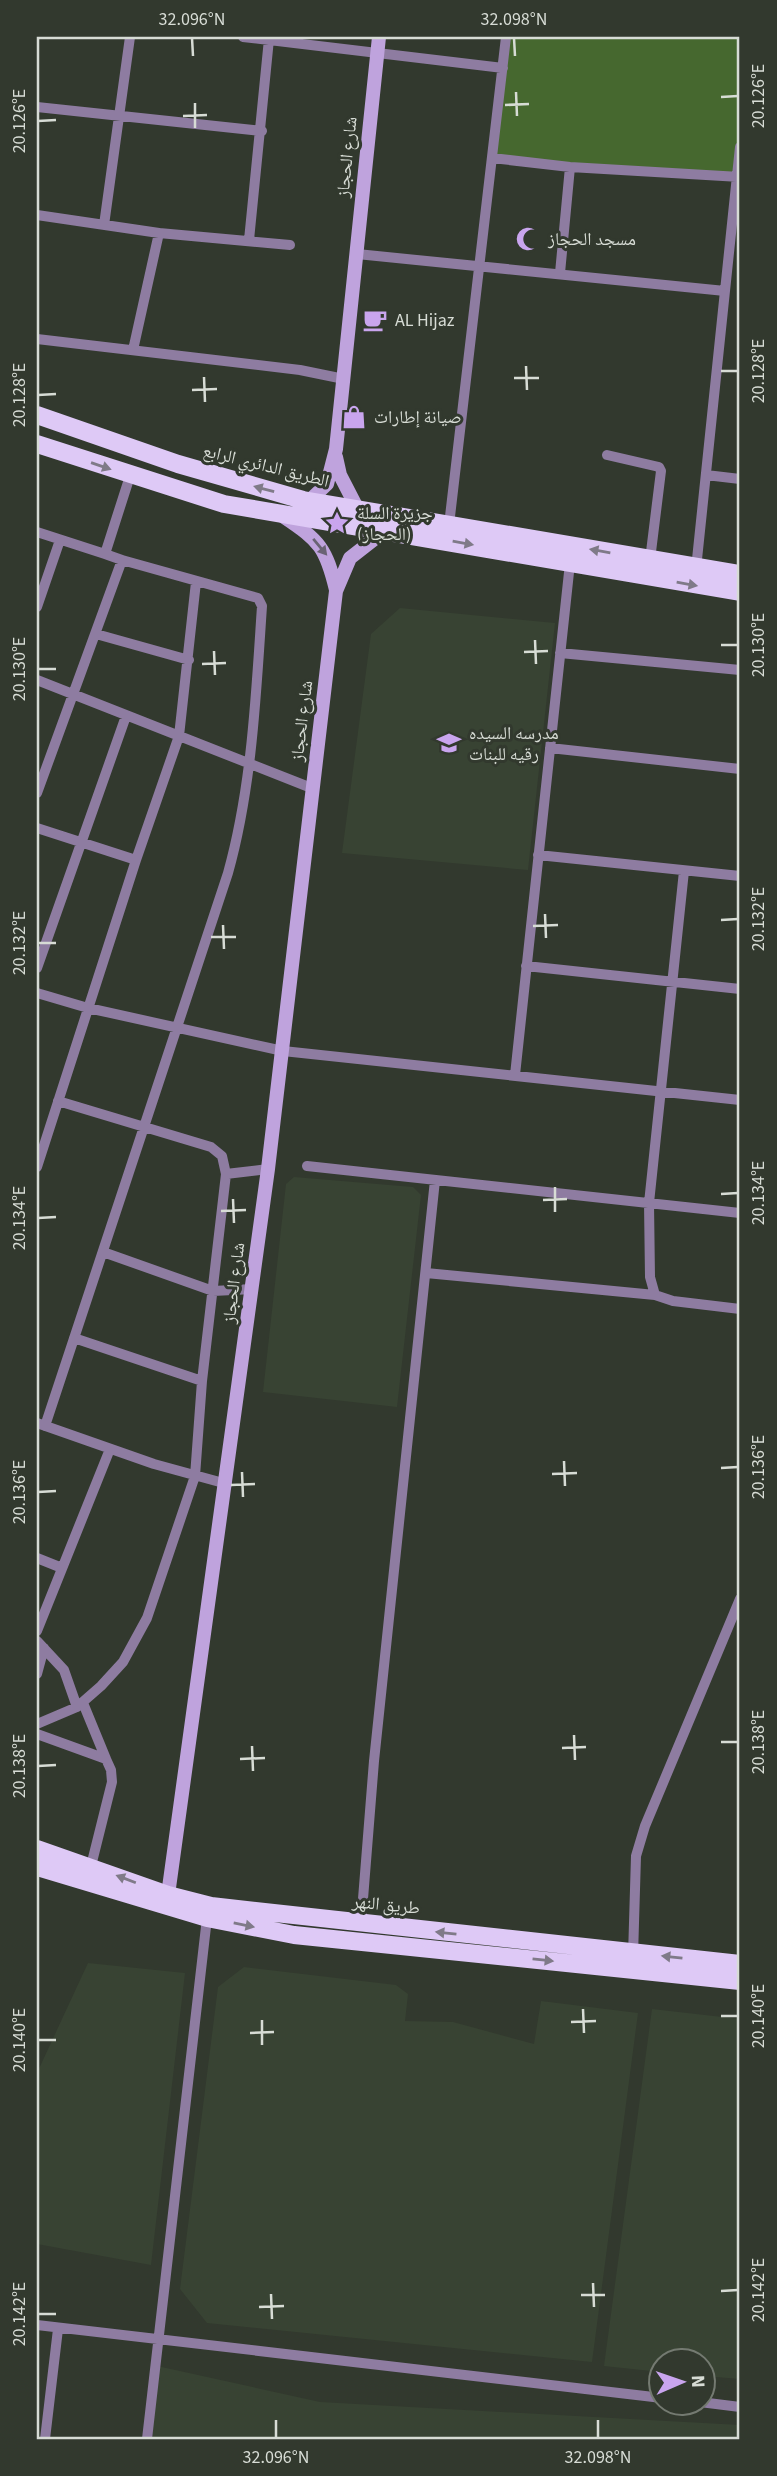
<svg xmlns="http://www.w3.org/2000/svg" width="777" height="2476" font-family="'Source Sans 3','Noto Naskh Arabic',sans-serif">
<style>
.built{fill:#384333}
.green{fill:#46682f}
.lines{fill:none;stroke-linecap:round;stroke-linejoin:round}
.street{stroke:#8e7ca1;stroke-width:10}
.secondary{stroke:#bfa3dd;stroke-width:14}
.primary{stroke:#dec9f6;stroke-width:18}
.oneway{fill:#7f7a88}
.oneway2{fill:#6a6374}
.ticks{fill:none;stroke:#d7dcd5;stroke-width:2.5}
.labels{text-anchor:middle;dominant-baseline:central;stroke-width:6;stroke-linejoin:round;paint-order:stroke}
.street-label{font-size:18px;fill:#d7dcd5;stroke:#32392e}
.poi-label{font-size:18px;fill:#d7dcd5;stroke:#32392e;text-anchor:start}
.neatline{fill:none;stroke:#d7dcd5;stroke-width:2.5}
.ticks-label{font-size:18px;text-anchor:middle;fill:#d7dcd5}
</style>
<rect width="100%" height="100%" fill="#32392e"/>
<path class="built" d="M400 608 555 623 528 870 342 853 371 634Z
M294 1177 413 1187 421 1195 397 1407 263 1392 286 1184Z
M88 1963 185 1973 151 2265 37 2244V2073Z
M244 1967 396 1985 408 1994 405 2021 453 2022 534 2044 541 2001 638 2013 592 2362 207 2323 180 2289 218 1987Z
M652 2009 740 2019V2379L704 2376V2360H662L661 2372 604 2366Z
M157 2366 320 2402 740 2425V2439H142Z"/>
<path class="green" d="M507 37H740V182L493 157Z"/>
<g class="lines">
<path class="street" d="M243 37 503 68
M37 107 262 131
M492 158 570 167 740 177
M37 215 159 233 290 245
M104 225 130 37
M249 240 269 39
M357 254 725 291
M560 273 570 167
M37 339 300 370 344 379
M133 350 159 233
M607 455 659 467 661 471 650 560
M706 475 740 479
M449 525 506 37
M37 532 105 554
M696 569 740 147
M37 607 60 540
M96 634 189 660
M560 653 740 670
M37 680 314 789
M550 748 740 769
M37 793 122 560 105 554 130 476
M37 828 136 860
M538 855 740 876
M684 871 649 1203 650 1277 655 1295 673 1301 740 1309
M526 966 740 989
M37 968 126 716
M37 993 88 1008 283 1051 740 1100
M515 1075 570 563
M307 1166 740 1213
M37 1167 136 860 179 736 196 582
M226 1174 268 1169
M103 1252 213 1291 253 1289
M426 1273 655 1295
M74 1338 202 1381
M37 1423 154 1464 227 1484
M45 1426 228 873C252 787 256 695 262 606L258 598 122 560
M37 1558 62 1568
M37 1631 110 1449
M37 1641 64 1670 77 1707
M37 1674 44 1648
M83 1703 106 1759
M37 1724 77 1707 101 1686 123 1662 147 1618 195 1476 202 1381 226 1174 222 1156 211 1147 58 1101
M37 1734 106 1759 111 1770 112 1782 91 1866
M361 1924 374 1761 435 1180
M633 1956 636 1856 645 1826 740 1599
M37 2325 662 2398
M700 2402 740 2407
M45 2439 58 2329
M147 2439 207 1918"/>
<path class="secondary" d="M336 457 340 475 356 506
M309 501 327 484 336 449 379 37
M284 517C320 541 326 548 336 590
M168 1895 268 1169 336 591 350 558 382 533"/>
<path class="primary" d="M37 415 178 464 303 500 740 574
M37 444 224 504 740 592
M37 1849 168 1895 211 1906 740 1964
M37 1867 207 1918 294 1935 740 1981"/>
</g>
<defs><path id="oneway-solid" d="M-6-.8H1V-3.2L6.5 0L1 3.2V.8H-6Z" transform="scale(1.75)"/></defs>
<g class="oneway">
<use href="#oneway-solid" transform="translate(101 466) rotate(19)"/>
<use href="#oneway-solid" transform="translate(264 489) rotate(-165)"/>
<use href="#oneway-solid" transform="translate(463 543) rotate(10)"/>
<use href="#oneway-solid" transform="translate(600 551) rotate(-170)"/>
<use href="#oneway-solid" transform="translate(687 584) rotate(10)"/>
<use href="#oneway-solid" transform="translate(126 1879) rotate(-159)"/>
<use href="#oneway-solid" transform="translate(244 1925) rotate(11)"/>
<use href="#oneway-solid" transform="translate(446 1933) rotate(-174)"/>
<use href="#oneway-solid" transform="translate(672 1957) rotate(-174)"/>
<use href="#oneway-solid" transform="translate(543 1960) rotate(6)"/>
</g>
<use class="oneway2" href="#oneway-solid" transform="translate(320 547) rotate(50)"/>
<path class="ticks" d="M192 38 193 56M514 38 515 56M516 92 517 116M721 97 738 96M195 103V128M505 105 529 104M183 116 207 115M38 121 56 120M526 366 527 390M721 371H738M204 377 205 402M514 378H539M192 390 217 389M38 395 56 394M535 640 536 664M721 645H738M214 651 215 675M524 652 548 651M202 664 226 663M38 669H56M545 914 546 938M721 920 738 919M223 925 224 949M533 926 558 925M211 937H236M38 943H56M555 1187V1212M721 1194 738 1193M233 1199 234 1223M543 1200 567 1199M221 1211 246 1210M38 1218 56 1217M564 1461 565 1486M721 1468 738 1467M242 1472 243 1497M552 1474 577 1473M231 1485 255 1484M38 1492 56 1491M574 1735 575 1760M721 1742H738M252 1746 253 1771M562 1748 586 1747M240 1759 265 1758M38 1766 56 1765M583 2009 584 2033M721 2016H738M262 2020V2045M571 2022 596 2021M250 2033 274 2032M38 2040H56M593 2283 594 2307M721 2291 738 2290M271 2294 272 2319M581 2295H605M259 2307 284 2306M38 2314H56M276 2420V2438M598 2420V2438"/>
<defs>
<g id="mosque-bare" transform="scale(1.89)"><path d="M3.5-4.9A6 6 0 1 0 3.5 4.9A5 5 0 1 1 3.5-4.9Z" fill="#c9a5ee" stroke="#32392e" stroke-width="2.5" paint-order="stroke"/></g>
<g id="cafe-bare" transform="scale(1.89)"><path d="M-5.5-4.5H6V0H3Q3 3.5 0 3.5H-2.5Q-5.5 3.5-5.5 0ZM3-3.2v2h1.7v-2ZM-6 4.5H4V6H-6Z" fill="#c9a5ee" stroke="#32392e" stroke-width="2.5" paint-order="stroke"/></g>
<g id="shop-bare" transform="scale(1.89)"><path d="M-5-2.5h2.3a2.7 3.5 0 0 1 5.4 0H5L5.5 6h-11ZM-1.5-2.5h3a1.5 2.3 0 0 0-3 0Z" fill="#c9a5ee" stroke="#32392e" stroke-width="2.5" paint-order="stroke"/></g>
<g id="sight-bare" transform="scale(1.89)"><path d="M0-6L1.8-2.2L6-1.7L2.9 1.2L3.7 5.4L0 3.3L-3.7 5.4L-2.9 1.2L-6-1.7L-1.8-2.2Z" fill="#c9a5ee" stroke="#32392e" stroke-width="2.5" paint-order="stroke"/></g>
<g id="school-bare" transform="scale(1.89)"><path d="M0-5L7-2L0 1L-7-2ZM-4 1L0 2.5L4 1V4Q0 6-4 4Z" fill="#c9a5ee" stroke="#32392e" stroke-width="2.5" paint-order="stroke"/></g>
</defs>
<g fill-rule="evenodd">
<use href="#mosque-bare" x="528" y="239"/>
<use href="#cafe-bare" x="375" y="320"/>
<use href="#shop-bare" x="354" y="417"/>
<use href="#sight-bare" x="337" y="523"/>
<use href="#school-bare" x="449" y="743"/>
</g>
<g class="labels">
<g class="street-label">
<text transform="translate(347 157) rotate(-84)">شارع الحجاز</text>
<text transform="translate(266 466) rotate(14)">الطريق الدائري الرابع</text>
<text transform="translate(302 721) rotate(-83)">شارع الحجاز</text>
<text transform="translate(234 1283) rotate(-83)">شارع الحجاز</text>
<text transform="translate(386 1905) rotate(6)">طريق النهر</text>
</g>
<g class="poi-label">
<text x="548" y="239">مسجد الحجاز</text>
<text x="395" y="320">AL Hijaz</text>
<text x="374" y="417">صيانة إطارات</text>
<text x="357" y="513">جزيرة السلة<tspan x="357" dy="21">(الحجاز)</tspan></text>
<text x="469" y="733">مدرسه السيده<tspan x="469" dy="21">رقيه للبنات</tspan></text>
</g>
</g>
<rect width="777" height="2476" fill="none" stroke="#32392e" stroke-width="77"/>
<g transform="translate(682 2382) rotate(88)"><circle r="33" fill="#32392e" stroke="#747a71" stroke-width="2"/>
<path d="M0-5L12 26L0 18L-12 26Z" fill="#c9a5ee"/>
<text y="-10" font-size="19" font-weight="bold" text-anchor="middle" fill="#d7dcd5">N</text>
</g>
<rect x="38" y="38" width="700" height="2400" class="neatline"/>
<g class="ticks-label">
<text x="192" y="25">32.096°N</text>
<text x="514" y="25">32.098°N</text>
<text transform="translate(758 96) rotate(-90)" y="6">20.126°E</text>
<text transform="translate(19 121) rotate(-90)" y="6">20.126°E</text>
<text transform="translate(758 371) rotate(-90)" y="6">20.128°E</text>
<text transform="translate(19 395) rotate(-90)" y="6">20.128°E</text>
<text transform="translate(758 645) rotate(-90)" y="6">20.130°E</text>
<text transform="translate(19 669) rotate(-90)" y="6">20.130°E</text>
<text transform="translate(758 919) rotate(-90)" y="6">20.132°E</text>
<text transform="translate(19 943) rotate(-90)" y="6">20.132°E</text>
<text transform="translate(758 1193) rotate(-90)" y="6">20.134°E</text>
<text transform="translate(19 1218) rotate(-90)" y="6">20.134°E</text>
<text transform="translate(758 1467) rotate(-90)" y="6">20.136°E</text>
<text transform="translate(19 1492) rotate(-90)" y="6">20.136°E</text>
<text transform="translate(758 1742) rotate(-90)" y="6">20.138°E</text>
<text transform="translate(19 1766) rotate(-90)" y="6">20.138°E</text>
<text transform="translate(758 2016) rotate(-90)" y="6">20.140°E</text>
<text transform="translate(19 2040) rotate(-90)" y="6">20.140°E</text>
<text transform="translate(758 2290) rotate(-90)" y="6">20.142°E</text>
<text transform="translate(19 2314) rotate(-90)" y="6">20.142°E</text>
<text x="276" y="2463">32.096°N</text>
<text x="598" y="2463">32.098°N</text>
</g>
</svg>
